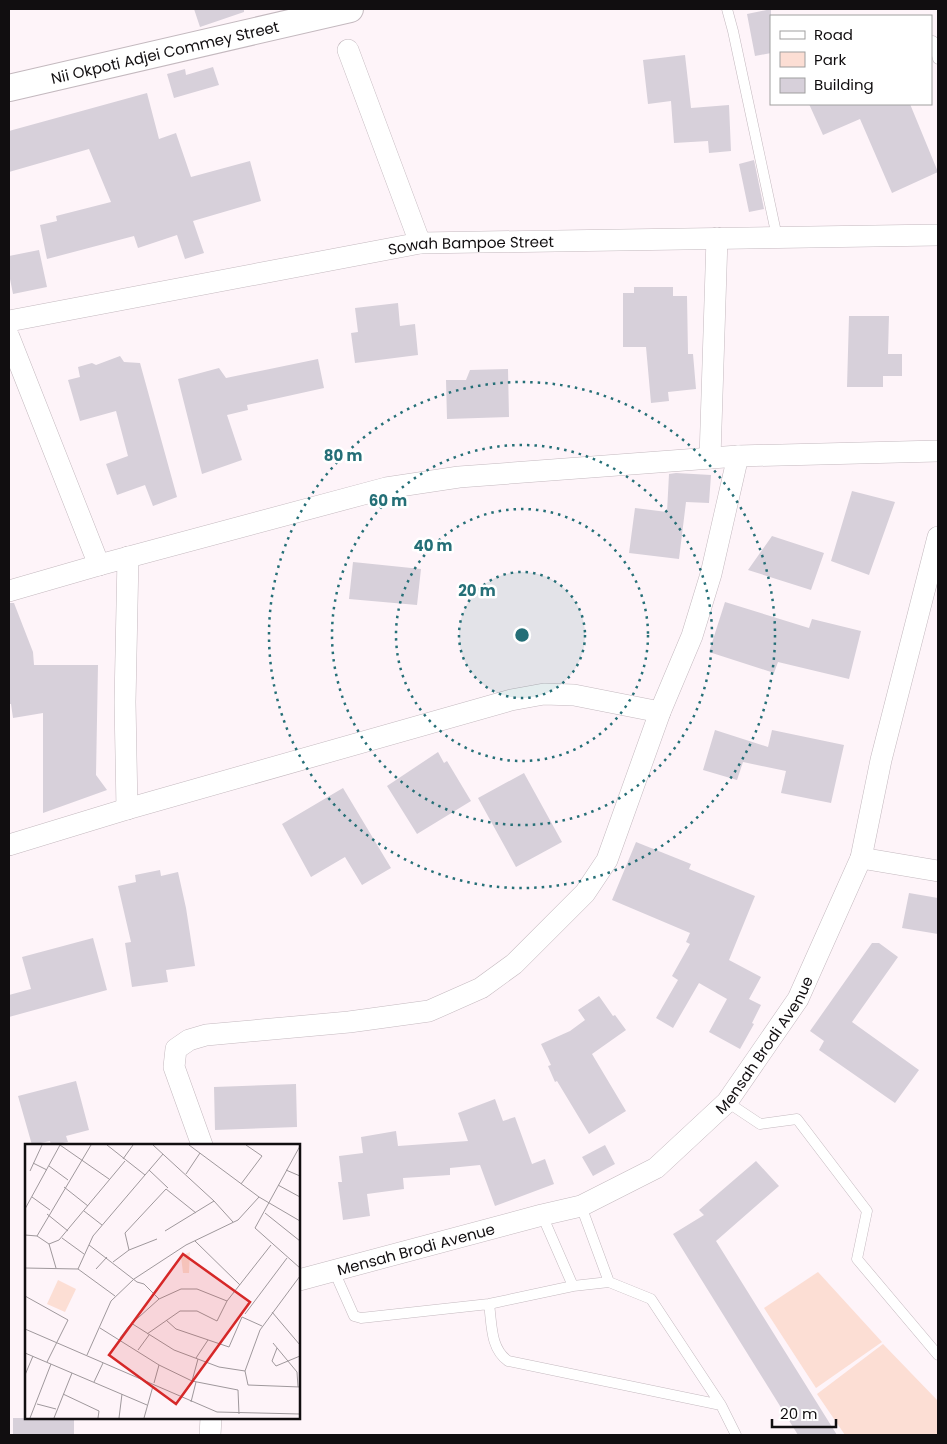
<svg xmlns="http://www.w3.org/2000/svg" width="947" height="1444" font-family="Poppins,sans-serif">
<style>
.green{fill:#fcded4}
.building{fill:#d7d0da}
.lines{fill:none;stroke-linecap:round;stroke-linejoin:round}
.service-casing{stroke:#c4b9bf;stroke-width:11}
.minor-casing{stroke:#c4b9bf;stroke-width:22}
.tertiary-casing{stroke:#c4b9bf;stroke-width:28}
.service{stroke:#fff;stroke-width:10}
.minor{stroke:#fff;stroke-width:21}
.tertiary{stroke:#fff;stroke-width:26}
.ring{fill:none;stroke:#256f77;stroke-width:2.5;stroke-dasharray:2.5 5}
.labels{text-anchor:middle;dominant-baseline:central;stroke-width:5;stroke-linejoin:round;paint-order:stroke}
.street-label{font-size:15px;fill:#110e10;stroke:#fff}
.inset-road{fill:none;stroke:#9f989c;stroke-width:1}
.view{fill:#d62828;fill-opacity:0.15;stroke:#d62828;stroke-width:2.5}
.inset-edge{fill:none;stroke:#110e10;stroke-width:2.5}
.centre{fill:#256f77;stroke:#fff;stroke-width:2.5}
.ring-label{font-size:15px;text-anchor:middle;font-weight:bold;fill:#256f77;stroke:#fff;stroke-width:5;stroke-linejoin:round;paint-order:stroke}
</style>
<rect width="100%" height="100%" fill="#fef4f9"/>
<path class="green" d="M818 1272 882 1342 816 1388 764 1308Z
M883 1344 938 1401V1435H845L817 1394Z"/>
<path class="building" d="M194 9H244V12L200 27Z
M771 9V53L755 56 747 14Z
M685 55 691 108 729 105 731 151 709 153 708 141 674 143 671 101 648 104 643 60Z
M213 67 219 85 174 98 167 74 185 69 186 75Z
M147 93 159 139 176 133 191 177 250 161 261 201 193 221 204 253 185 259 177 235 138 248 134 236 47 259 40 225 57 221 56 216 111 202 89 149 9 172V131Z
M809 104H910L938 172 892 193 860 119 823 135Z
M754 160 764 209 749 212 739 164Z
M39 250 47 287 13 294 9 274V256Z
M634 287H673V296H687L688 354H693L696 389 668 392 669 401 651 403 646 347H623V293H634Z
M398 303 400 326 415 324 418 355 355 363 351 333 358 332 355 308Z
M849 316H889L888 354H902V376H883V387H847Z
M120 356 124 362 140 363 177 497 153 506 145 485 117 495 106 464 128 456 116 411 80 421 68 380 80 377 78 367 92 363 96 365Z
M318 359 324 388 247 405 248 410 227 415 242 460 202 474 178 379 219 368 226 378Z
M508 369 509 417 447 419 446 380H466L470 370Z
M676 473 711 475 709 503 686 502 679 559 629 553 635 508 667 512 669 474Z
M852 491 895 502 869 575 831 561Z
M772 536 824 553 811 590 748 570Z
M353 562 421 569 417 605 349 599Z
M725 602 809 628 812 619 861 631 849 679 778 662 774 673 709 652Z
M9 603H14L33 652 34 665H98L96 775 107 790 43 813V713L13 718 11 704H9Z
M715 730 768 747 772 730 844 745 831 803 781 793 786 771 743 762 737 780 703 770Z
M438 752 444 763 447 761 471 801 417 834 387 786Z
M524 773 562 842 516 867 478 798Z
M343 788 391 868 362 885 345 857 311 877 282 824Z
M636 842 691 864 689 869 755 896 729 960 761 977 749 999 761 1005 752 1023 754 1024 740 1049 709 1032 727 999 699 983 673 1028 656 1018 678 980 672 976 690 944 686 942 690 933 612 900Z
M160 870 161 876 178 872 186 908 195 966 166 970 168 982 132 987 125 943 131 942 118 886 136 882 135 875Z
M909 893 938 898V934L902 928Z
M93 938 107 990 9 1017V995L31 989 22 957Z
M872 943H879L898 957 852 1022 919 1070 895 1103 819 1050 824 1041 810 1031Z
M599 996 613 1016 615 1015 626 1030 592 1054 626 1111 589 1134 557 1081 555 1082 548 1066 551 1065 541 1044 570 1031 585 1020 578 1010Z
M76 1081 89 1130 66 1136 68 1142 51 1145 50 1141 32 1145 18 1096Z
M296 1084 297 1127 215 1130 214 1087Z
M495 1099 503 1121 515 1117 532 1164 545 1159 554 1184 495 1206 480 1165 450 1168V1175L403 1178 404 1189 367 1194 370 1216 343 1220 338 1182H342L339 1156 363 1153 361 1137 396 1131 398 1146 468 1141 458 1113Z
M605 1145 615 1164 593 1176 582 1157Z
M756 1161 779 1186 716 1241 837 1435H798L673 1234 704 1215 699 1210Z
M13 1418H74V1435L13 1434Z"/>
<g class="lines">
<g class="service-casing">
<path id="service" d="M727 9 733 31 777 237
M933 41 938 59
M727 1102 760 1124 797 1119 867 1211 857 1259 938 1355
M581 1206 609 1282 651 1299 721 1405 736 1435
M542 1215 573 1286
M334 1271 354 1316 361 1318 489 1304 573 1286 609 1282
M489 1304C492 1324 490 1348 508 1361L721 1405"/>
</g>
<g class="minor-casing">
<g id="minor">
<path d="M348 50 420 243"/>
<path id="s1" d="M9 321 420 243 938 235"/>
<path d="M9 337 99 565"/>
<path d="M710 458 717 238"/>
<path d="M9 591 99 565 386 488 459 477 738 456 938 451"/>
<path d="M127 809 125 702 128 557"/>
<path d="M9 845 127 809 511 700 544 694 574 695 660 712"/>
<path d="M861 858 938 871"/>
<path d="M202 1145 174 1067 176 1049 189 1040 206 1035 349 1022 429 1011 481 988 514 964 585 893 607 860 660 712 692 636 711 574 738 456"/>
<path id="s2" d="M299 1280 542 1215 581 1206 656 1168 727 1102 798 999 861 858 881 760 938 537"/>
<path d="M210 1435 211 1418"/>
</g>
</g>
<g class="tertiary-casing">
<g id="tertiary">
<path id="s3" d="M9 88 350 9"/>
</g>
</g>
<use href="#service" class="service"/>
<use href="#minor" class="minor"/>
<use href="#tertiary" class="tertiary"/>
</g>
<circle cx="522" cy="635" r="63" fill="#256f77" fill-opacity=".12"/>
<g class="ring">
<circle cx="522" cy="635" r="63"/>
<circle cx="522" cy="635" r="126"/>
<circle cx="522" cy="635" r="190"/>
<circle cx="522" cy="635" r="253"/>
</g>
<g class="labels">
<g class="street-label">
<text stroke="none"><textPath href="#s3" startOffset="160">Nii Okpoti Adjei Commey Street</textPath></text>
<text stroke="none"><textPath href="#s1" startOffset="469">Sowah Bampoe Street</textPath></text>
<text stroke="none"><textPath href="#s2" startOffset="541">Mensah Brodi Avenue</textPath></text>
<text stroke="none"><textPath href="#s2" startOffset="121">Mensah Brodi Avenue</textPath></text>
</g>
</g>
<g transform="translate(25 1144)">
<rect width="275" height="275" fill="#fef4f9"/>
<path d="M165 108 164 129H158L156 112ZM33 136 51 145 40 168 22 160Z" fill="#fcded4"/>
<path class="inset-road" d="M35 1 84 35M82 1 120 31 68 92 53 125 90 152M128 1 189 57M164 1 234 53 275 77M275 2 230 84 275 124M98 15 108 1M8 19 22 26M24 22 43 36M124 26 143 44M261 26 275 32M5 27 17 1M161 30 175 9M120 31 138 10M216 40 237 12 221 1M253 41 275 53M39 43 63 62M7 53 25 66M0 65 35 1M59 67 77 81M240 69 275 97M22 70 43 87M140 87 189 57 208 78M0 91 12 92 24 100 34 96 100 17M12 92 66 1M37 94 59 110M170 97 215 141M24 100 31 124M64 101 112 138 119 140 134 155M104 106 132 95M88 118 104 106 100 89 141 45 171 69M0 124 53 125M71 125 82 113M275 132 235 186 220 227 223 241 275 243M0 152 43 176 22 218M247 168 275 201M220 170 262 114M141 176 151 185 204 203 217 173 237 182M106 179 149 206 194 223 220 227M75 184 134 221 167 237 213 246 214 270M0 185 192 268 275 270M122 190 155 167H172L192 177 202 157M95 194 104 182 134 155 156 145H172L202 157 246 101M248 199 272 228 273 243M252 204 247 217 251 222 275 212M113 206 124 191M0 209 122 261M62 211 86 157 109 135 161 101 213 76 234 53M171 214 183 196M0 231 8 212M167 237 173 215M69 238 78 219M129 239 134 221M38 250 74 267 73 274M166 258 171 238M12 260 31 265M5 274 26 220M29 274 47 229M94 274 97 250M119 274 128 242"/>
<path class="view" d="M158 110 225 158 151 260 84 211Z"/>
<rect width="275" height="275" class="inset-edge"/>
</g>
<circle cx="522" cy="635" r="8" class="centre"/>
<g class="ring-label">
<text x="343" y="461">80 m</text>
<text x="388" y="506">60 m</text>
<text x="433" y="551">40 m</text>
<text x="477" y="596">20 m</text>
</g>
<rect width="947" height="1444" fill="none" stroke="#110e10" stroke-width="20"/>
<rect x="770" y="15" width="162" height="90" fill="#ffffff" stroke="#a09f9f"/>
<rect x="780" y="31" width="25" height="8" fill="#ffffff" stroke="#a09f9f"/>
<text x="814" y="40" font-size="15" fill="#110e10">Road</text>
<rect x="780" y="52" width="25" height="15" fill="#fcded4" stroke="#a09f9f"/>
<text x="814" y="65" font-size="15" fill="#110e10">Park</text>
<rect x="780" y="78" width="25" height="15" fill="#d7d0da" stroke="#a09f9f"/>
<text x="814" y="90" font-size="15" fill="#110e10">Building</text>
<path d="M772 1419v8h64v-8" fill="none" stroke="#110e10" stroke-width="2.5"/>
<text x="780" y="1419" font-size="15" fill="#110e10" stroke="#ffffff" stroke-width="4" paint-order="stroke">20 m</text>
</svg>
